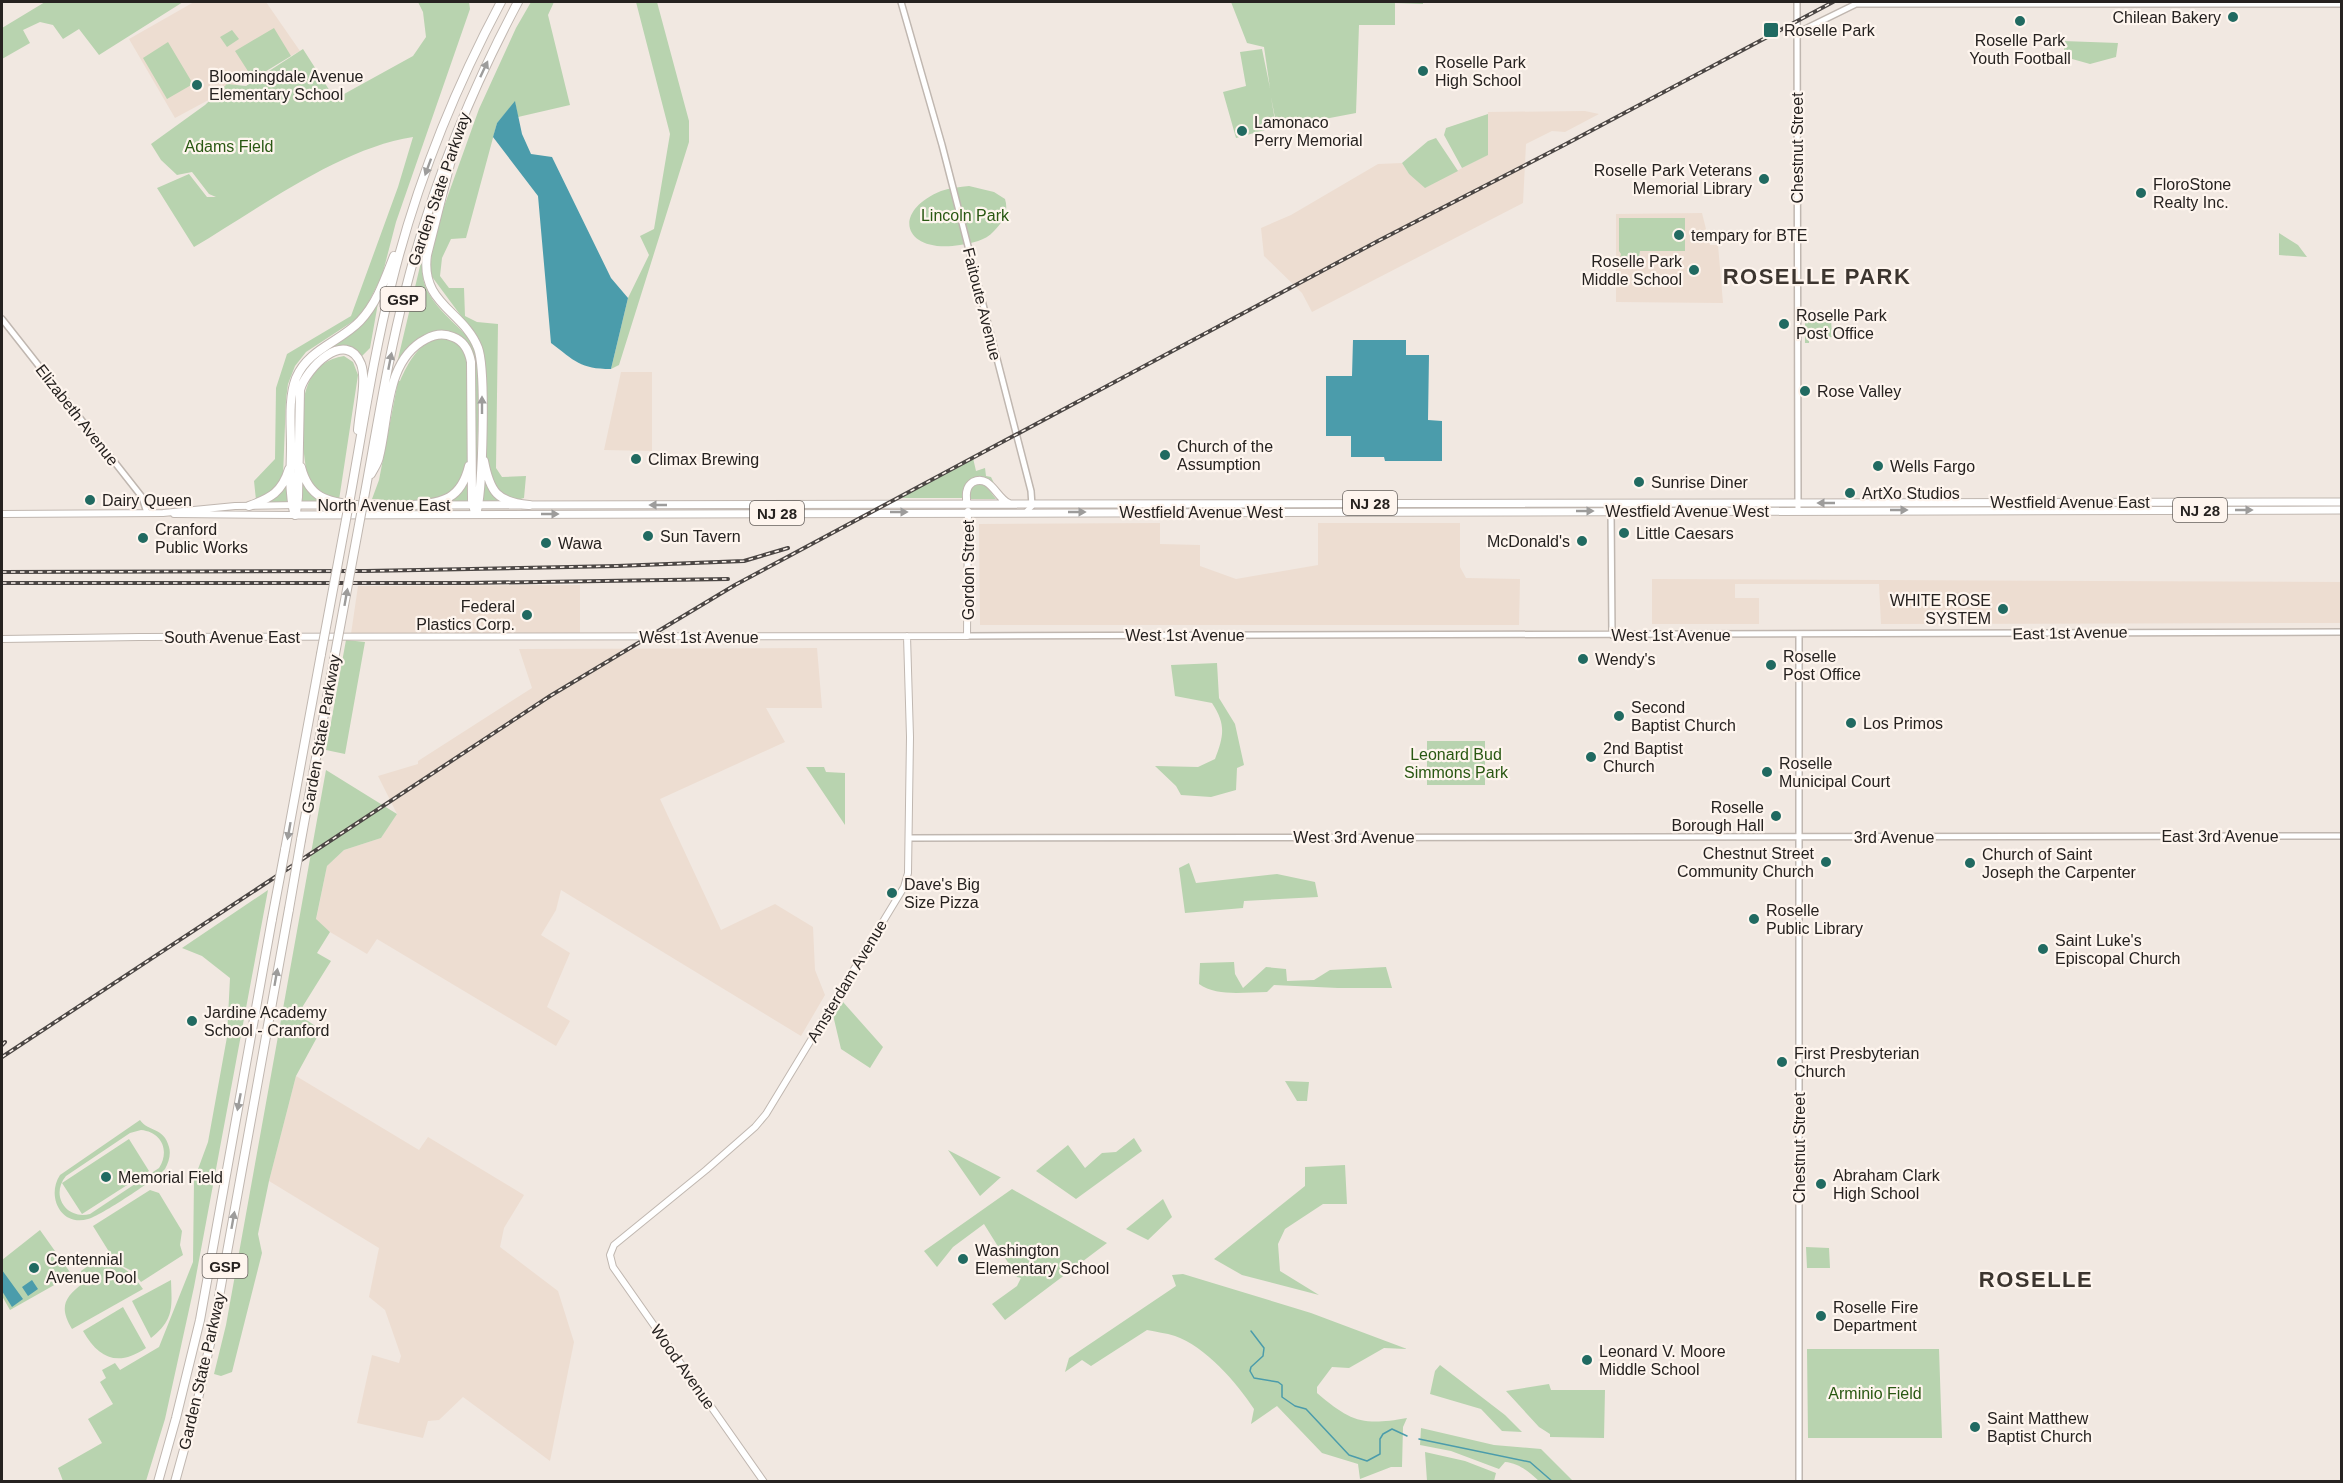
<svg xmlns="http://www.w3.org/2000/svg" width="2343" height="1483" font-family="Arial,sans-serif">
<style>
.built{fill:#edddd1}
.green{fill:#b8d3af;fill-rule:evenodd}
.water{fill:#4b9cab}
.lines{fill:none;stroke-linecap:round;stroke-linejoin:round}
.stream{stroke:#4b9cab;stroke-width:1.5}
.tertiary-casing{stroke:#c0b7b0;stroke-width:8}
.secondary-casing{stroke:#c0b7b0;stroke-width:8}
.primary-casing{stroke:#c0b7b0;stroke-width:9}
.motorway-casing{stroke:#c0b7b0;stroke-width:10}
.tertiary{stroke:#fff;stroke-width:5}
.secondary{stroke:#fff;stroke-width:6}
.primary{stroke:#fff;stroke-width:7}
.motorway{stroke:#fff;stroke-width:8}
.rail-casing{stroke:#4b4644;stroke-width:4}
.rail{stroke:#fef5ee;stroke-width:1.5;stroke-dasharray:4.5;stroke-linecap:butt}
.motorway-bridge-casing{stroke:#c0b7b0;stroke-width:10;stroke-linecap:butt}
.motorway-bridge{stroke:#fff;stroke-width:8}
.oneway{fill:#9d9c9b}
.poi-dot{fill:#216a61;stroke:#fef5ee;stroke-width:2}
.labels{text-anchor:middle;dominant-baseline:central;stroke-width:4.5;stroke-linejoin:round;paint-order:stroke}
.shield{fill:#fef5ee;stroke:#67615e;stroke-width:1.5}
.shield-label{font-size:15px;font-weight:bold;fill:#262220}
.poi-label{font-size:16px;fill:#262220;stroke:#fef5ee;text-anchor:start}
.park-label{font-size:16px;fill:#295812;stroke:#fef5ee}
.street-label{font-size:16px;fill:#262220;stroke:#fef5ee}
.district-label{font-size:22px;font-weight:bold;letter-spacing:1.5px;fill:#3c352f;stroke:#fef5ee}
</style>
<rect width="100%" height="100%" fill="#f1e8e1"/>
<path class="built" d="M194 2H266L300 51 175 118 129 39Z
M1585 111 1599 114 1565 132 1552 131 1526 144 1523 203 1312 312 1302 293 1264 256 1261 228 1291 215 1378 164 1402 163 1409 174 1426 187 1487 155 1488 112Z
M1702 213 1710 245H1718L1723 303 1616 302V214Z
M621 372H652V451L604 450Z
M1160 523V544L1200 545V566L1236 579 1318 565V523H1460V567L1466 578 1520 579 1519 625H980L979 524Z
M1652 579 2341 582V623L1881 624 1879 584H1735V598H1759V624H1652Z
M580 585V635L351 634 358 586Z
M817 648 822 708H766L785 742 660 799 721 930 775 904 813 927 815 970 825 995 801 1036 561 890 556 910 541 935 570 953 547 1007 570 1021 556 1046 377 939 367 954 330 932 316 920 327 866 344 850 381 838 397 814 378 776 418 764V761L532 688 519 649Z
M296 1076 419 1150 428 1137 524 1195 504 1228 500 1247 558 1291 574 1342 550 1461 463 1397 439 1420 428 1421 423 1438 357 1423 372 1355 399 1363 401 1356 385 1310 369 1297 379 1248 269 1181Z"/>
<path class="green" d="M45 2H183L99 55 79 29 63 39 53 25 40 22 23 30 30 43 2 59V28Z
M418 2H469L470 9 396 222 382 276 365 309 355 320 306 352 295 366 288 384 286 399 283 476 273 493 256 500 254 481 275 459 276 388 287 354 351 316 398 187 413 137C340 148 258 209 194 247L157 188 189 174 207 197H216L209 194 192 172 177 175 161 160 151 144 205 105 227 84 246 86 303 49 335 99 413 56 426 37 423 12Z
M531 2H554L548 15 570 105 518 117 515 102 497 123 466 238 451 239 442 258 440 276 449 288H464L465 316 477 322 498 324 496 468 502 477 526 476 524 498C520 499 514 501 510 500 479 491 482 416 479 391L476 498H474L473 372C469 391 465 413 468 432 468 437 471 440 471 445 473 484 454 502 417 505 402 506 387 498 372 499L379 480 398 381H400C410 358 428 326 458 344L461 338C444 327 426 332 412 345 406 350 403 359 397 363L421 262 423 263C423 269 422 277 424 282 429 301 449 318 463 332L467 324 430 274 433 237 479 109 516 28Z
M636 2H657L689 121V142L619 365 611 369 628 298 649 255 640 236 654 229 670 134Z
M1231 2H1423V4L1395 3V25H1359L1356 113 1277 128 1271 97 1276 127 1236 138 1223 92 1246 86 1240 52 1262 49 1270 88 1264 47 1247 43Z
M274 28 291 56 253 79 235 51Z
M232 30 239 39 227 47 220 37Z
M2063 41 2118 43 2116 57 2090 64 2065 57Z
M168 42 193 84 167 99 143 58Z
M1488 114V155L1462 168 1444 135 1446 128Z
M1436 138 1458 171 1425 188 1409 174 1402 163 1428 141Z
M969 186 994 192 1005 199C1009 212 1003 222 994 231 985 241 972 243 960 245 905 254 889 213 941 191 950 188 960 187 969 186Z
M1619 218H1685V251H1640L1638 262 1622 265 1619 263 1621 254 1619 251Z
M2279 233 2298 245 2307 257 2279 255Z
M377 303H378L370 348 361 357 330 350 328 349Z
M1810 314H1834L1836 316 1831 317 1832 337 1809 339V343H1805V318Z
M344 356 353 362 358 375 339 500 323 496 308 482C302 442 288 364 344 356Z
M973 458 976 471 985 468 986 476 991 477 994 483 987 478H973L964 487 962 498H903L902 496Z
M483 473 491 493 499 502H482Z
M302 479 304 486 320 502H301Z
M467 480 470 498 467 499V502H448Z
M288 481 289 502 269 503V501Z
M980 484 986 486 996 499H969C970 490 971 485 980 484Z
M346 640 365 642 345 754 326 750Z
M1217 663 1219 698 1235 724 1244 765 1237 768 1236 790 1211 797 1181 795 1176 786 1155 766 1198 767 1215 759C1224 736 1226 724 1212 703L1175 696 1171 665Z
M1427 741H1485V785H1427Z
M806 767H824L826 772 845 773V825Z
M326 770 397 814 381 838 344 850 327 866 316 919 330 932 317 953 331 961 298 1014 321 1030 296 1076 269 1181 258 1234 262 1253 232 1372 221 1376 214 1374 226 1325Z
M1189 863 1196 883 1277 874 1315 882 1318 897 1244 901 1243 908 1185 913 1179 868Z
M268 890 194 1287 165 1419 146 1481H63L58 1468 102 1443 88 1419 113 1404 100 1382 106 1378 102 1370 115 1363 120 1370 159 1347 193 1262 194 1180 208 1142 227 1037 230 978 202 956 182 948Z
M1234 962 1235 974 1243 988 1266 967 1286 969 1287 981 1314 980 1330 970 1386 967 1392 988H1338L1274 985 1267 992C1245 992 1217 997 1199 984L1200 963Z
M843 1002 883 1047 870 1068 841 1049 833 1015Z
M1285 1081 1309 1082 1307 1101H1297Z
M140 1120C148 1132 164 1127 169 1147 171 1154 169 1162 165 1169 159 1177 99 1217 88 1219 61 1227 46 1196 60 1175ZM141 1130C162 1132 170 1151 159 1168L90 1214C66 1220 50 1195 66 1176L130 1133Z
M1134 1138 1142 1151 1076 1199 1036 1171 1068 1145 1085 1168 1102 1153 1116 1152Z
M129 1139 149 1171 82 1214 62 1183Z
M948 1150 1000 1177H1001L980 1196Z
M1345 1165 1347 1204H1323L1285 1229 1278 1244 1280 1271 1319 1295 1242 1275 1214 1259 1305 1186V1167Z
M1012 1189 1107 1243 1005 1320 992 1304 1017 1286 1021 1278 1017 1277 984 1224 953 1247 937 1267 924 1251Z
M150 1190 159 1193 182 1231 180 1245 183 1255 141 1282 132 1271 116 1263 93 1226Z
M1163 1199 1172 1217 1148 1240 1126 1229Z
M40 1230 72 1275 10 1310 2 1296V1260Z
M1806 1247 1829 1248 1830 1268H1807Z
M92 1263C120 1262 127 1267 143 1289L72 1329C59 1307 64 1298 83 1283L81 1271Z
M1183 1274 1311 1313 1407 1349 1384 1348 1349 1368 1332 1367 1317 1387V1393C1351 1422 1363 1426 1407 1418L1403 1427 1402 1467H1391L1360 1479 1358 1464 1322 1453 1277 1406 1251 1424 1254 1409C1237 1383 1205 1346 1175 1336 1166 1333 1156 1332 1147 1330L1091 1366 1082 1360 1065 1372 1069 1358 1176 1286 1172 1275Z
M171 1280C172 1308 174 1320 151 1338L132 1301Z
M123 1307 146 1348C118 1367 99 1359 83 1331Z
M1807 1349H1939L1942 1438H1808Z
M1440 1365 1505 1415 1522 1432 1502 1431 1481 1409 1430 1394 1435 1371Z
M1549 1384 1551 1390H1605L1604 1438 1550 1437V1434L1539 1427 1506 1391Z
M1421 1428 1494 1445 1541 1449 1573 1481H1539C1529 1472 1519 1463 1505 1462L1499 1469 1451 1451 1420 1445Z
M1425 1452 1465 1461 1496 1473 1494 1481H1427Z"/>
<path class="water" d="M515 101 522 134 531 154 552 157 611 278 628 298 611 369C580 369 575 361 551 343L538 196 493 137 497 123Z
M1353 340H1406V355H1429L1428 420 1442 421V461H1385L1384 457H1351V436H1326V376H1352Z
M2 1270 23 1299 12 1307 2 1291Z
M32 1280 38 1289 28 1296 22 1287Z"/>
<g class="lines">
<path class="stream" d="M1251 1331 1264 1348 1263 1356 1251 1367 1250 1371 1254 1378 1278 1382 1282 1385V1397L1295 1406 1306 1409 1349 1455 1367 1461 1380 1454V1439L1383 1434 1392 1429 1407 1436
M1419 1439 1530 1462 1553 1482"/>
<g class="tertiary-casing">
<path id="tertiary" d="M901 2 942 145 1031 491 1032 506 1026 512
M1797 2 1798 511
M1797 30H1803L1856 4H2342
M2 319 142 497 147 513
M1611 510 1612 635
M1799 634V1482
M967 636 2342 632
M909 838 2342 836"/>
</g>
<g class="secondary-casing">
<path id="secondary" d="M2 514 163 513 235 506 297 505
M174 514 295 515
M2 639 139 637 967 636 968 511
M764 1482 613 1267 610 1255 614 1245 706 1170 755 1127 766 1114 904 887 908 873 910 737 907 636"/>
</g>
<g class="primary-casing">
<path id="primary" d="M967 504C966 496 965 487 973 482 990 474 996 497 1008 503
M298 505H341
M358 505H416
M430 505 2342 502
M295 515 2342 510"/>
</g>
<g class="motorway-casing">
<path id="motorway" d="M452 156 427 255C420 304 464 311 478 348 486 369 483 493 476 514
M484 461C490 492 497 502 529 505
M301 467C309 498 327 502 356 505
M371 474C374 468 378 463 379 457 389 418 385 360 426 339 435 334 444 333 453 337 464 341 469 351 471 362L472 500 475 513
M350 498C363 426 374 353 392 282 416 185 454 90 501 2
M364 498C377 428 388 357 406 288 431 189 470 92 518 2
M413 505C443 503 461 499 469 466
M249 506C271 498 282 492 289 469
M296 513 298 497 300 390C306 368 346 328 361 364 367 380 359 413 358 430
M295 515C288 494 291 468 291 446 291 424 288 399 296 378 308 349 340 342 360 321 377 303 385 279 394 256
M301 840 335 654
M285 850 321 654
M158 1482 176 1418 200 1320 272 919
M175 1482 198 1399 213 1330 289 909"/>
</g>
<use href="#tertiary" class="tertiary"/>
<use href="#secondary" class="secondary"/>
<use href="#primary" class="primary"/>
<use href="#motorway" class="motorway"/>
<g class="rail-casing">
<path id="rail" d="M2 572 366 571 617 566 744 561 788 548
M2 583H468L728 579
M2 1045 5 1042
M2 1057 550 696 735 585 1378 241 1566 144 1833 2"/>
</g>
<use href="#rail" class="rail"/>
<g class="motorway-bridge-casing">
<path id="motorway-bridge" d="M321 654 350 498
M335 654 364 498
M289 909 301 840
M272 919 285 850"/>
</g>
<use href="#motorway-bridge" class="motorway-bridge"/>
</g>
<defs><path id="oneway-solid" d="M-6-.8H1V-3.2L6.5 0L1 3.2V.8H-6Z" transform="scale(1.5)"/></defs>
<g class="oneway">
<use href="#oneway-solid" transform="translate(484 69) rotate(-65)"/>
<use href="#oneway-solid" transform="translate(428 167) rotate(110)"/>
<use href="#oneway-solid" transform="translate(390 361) rotate(-79)"/>
<use href="#oneway-solid" transform="translate(482 405) rotate(-90)"/>
<use href="#oneway-solid" transform="translate(1826 503) rotate(180)"/>
<use href="#oneway-solid" transform="translate(658 505) rotate(180)"/>
<use href="#oneway-solid" transform="translate(1899 510)"/>
<use href="#oneway-solid" transform="translate(2244 510)"/>
<use href="#oneway-solid" transform="translate(1585 511)"/>
<use href="#oneway-solid" transform="translate(899 512)"/>
<use href="#oneway-solid" transform="translate(1077 512)"/>
<use href="#oneway-solid" transform="translate(550 514)"/>
<use href="#oneway-solid" transform="translate(346 597) rotate(-80)"/>
<use href="#oneway-solid" transform="translate(289 831) rotate(100)"/>
<use href="#oneway-solid" transform="translate(276 977) rotate(-80)"/>
<use href="#oneway-solid" transform="translate(239 1102) rotate(101)"/>
<use href="#oneway-solid" transform="translate(233 1220) rotate(-80)"/>
</g>
<g class="poi-dot">
<circle cx="2233" cy="17" r="6"/>
<circle cx="2020" cy="21" r="6"/>
<rect x="1763" y="22" width="16" height="16" rx="3"/>
<circle cx="1423" cy="71" r="6"/>
<circle cx="197" cy="85" r="6"/>
<circle cx="1242" cy="131" r="6"/>
<circle cx="1764" cy="179" r="6"/>
<circle cx="2141" cy="193" r="6"/>
<circle cx="1679" cy="235" r="6"/>
<circle cx="1694" cy="270" r="6"/>
<circle cx="1784" cy="324" r="6"/>
<circle cx="1805" cy="391" r="6"/>
<circle cx="1165" cy="455" r="6"/>
<circle cx="636" cy="459" r="6"/>
<circle cx="1878" cy="466" r="6"/>
<circle cx="1639" cy="482" r="6"/>
<circle cx="1850" cy="493" r="6"/>
<circle cx="90" cy="500" r="6"/>
<circle cx="1624" cy="533" r="6"/>
<circle cx="648" cy="536" r="6"/>
<circle cx="143" cy="538" r="6"/>
<circle cx="1582" cy="541" r="6"/>
<circle cx="546" cy="543" r="6"/>
<circle cx="2003" cy="609" r="6"/>
<circle cx="527" cy="615" r="6"/>
<circle cx="1583" cy="659" r="6"/>
<circle cx="1771" cy="665" r="6"/>
<circle cx="1619" cy="716" r="6"/>
<circle cx="1851" cy="723" r="6"/>
<circle cx="1591" cy="757" r="6"/>
<circle cx="1767" cy="772" r="6"/>
<circle cx="1776" cy="816" r="6"/>
<circle cx="1826" cy="862" r="6"/>
<circle cx="1970" cy="863" r="6"/>
<circle cx="892" cy="893" r="6"/>
<circle cx="1754" cy="919" r="6"/>
<circle cx="2043" cy="949" r="6"/>
<circle cx="192" cy="1021" r="6"/>
<circle cx="1782" cy="1062" r="6"/>
<circle cx="106" cy="1177" r="6"/>
<circle cx="1821" cy="1184" r="6"/>
<circle cx="963" cy="1259" r="6"/>
<circle cx="34" cy="1268" r="6"/>
<circle cx="1821" cy="1316" r="6"/>
<circle cx="1587" cy="1360" r="6"/>
<circle cx="1975" cy="1427" r="6"/>
</g>
<g class="labels">
<g class="shield">
<rect x="380.5" y="287" width="45" height="24" rx="4.5"/>
<rect x="1343" y="491" width="54" height="24" rx="4.5"/>
<rect x="2173" y="498" width="54" height="24" rx="4.5"/>
<rect x="750" y="501" width="54" height="24" rx="4.5"/>
<rect x="202.5" y="1254" width="45" height="24" rx="4.5"/>
</g>
<g class="shield-label">
<text x="403" y="299">GSP</text>
<text x="1370" y="503">NJ 28</text>
<text x="2200" y="510">NJ 28</text>
<text x="777" y="513">NJ 28</text>
<text x="225" y="1266">GSP</text>
</g>
<g class="poi-label">
<text x="2221" y="17" text-anchor="end">Chilean Bakery</text>
<text x="1784" y="30">Roselle Park</text>
<text x="2020" y="40" text-anchor="middle">Roselle Park<tspan x="2020" dy="18">Youth Football</tspan></text>
<text x="1435" y="62">Roselle Park<tspan x="1435" dy="18">High School</tspan></text>
<text x="209" y="76">Bloomingdale Avenue<tspan x="209" dy="18">Elementary School</tspan></text>
<text x="1254" y="122">Lamonaco<tspan x="1254" dy="18">Perry Memorial</tspan></text>
<text x="1752" y="170" text-anchor="end">Roselle Park Veterans<tspan x="1752" dy="18">Memorial Library</tspan></text>
<text x="2153" y="184">FloroStone<tspan x="2153" dy="18">Realty Inc.</tspan></text>
<text x="1691" y="235">tempary for BTE</text>
<text x="1682" y="261" text-anchor="end">Roselle Park<tspan x="1682" dy="18">Middle School</tspan></text>
<text x="1796" y="315">Roselle Park<tspan x="1796" dy="18">Post Office</tspan></text>
<text x="1817" y="391">Rose Valley</text>
<text x="1177" y="446">Church of the<tspan x="1177" dy="18">Assumption</tspan></text>
<text x="648" y="459">Climax Brewing</text>
<text x="1890" y="466">Wells Fargo</text>
<text x="1651" y="482">Sunrise Diner</text>
<text x="1862" y="493">ArtXo Studios</text>
<text x="102" y="500">Dairy Queen</text>
<text x="155" y="529">Cranford<tspan x="155" dy="18">Public Works</tspan></text>
<text x="1636" y="533">Little Caesars</text>
<text x="660" y="536">Sun Tavern</text>
<text x="1570" y="541" text-anchor="end">McDonald's</text>
<text x="558" y="543">Wawa</text>
<text x="1991" y="600" text-anchor="end">WHITE ROSE<tspan x="1991" dy="18">SYSTEM</tspan></text>
<text x="515" y="606" text-anchor="end">Federal<tspan x="515" dy="18">Plastics Corp.</tspan></text>
<text x="1783" y="656">Roselle<tspan x="1783" dy="18">Post Office</tspan></text>
<text x="1595" y="659">Wendy's</text>
<text x="1631" y="707">Second<tspan x="1631" dy="18">Baptist Church</tspan></text>
<text x="1863" y="723">Los Primos</text>
<text x="1603" y="748">2nd Baptist<tspan x="1603" dy="18">Church</tspan></text>
<text x="1779" y="763">Roselle<tspan x="1779" dy="18">Municipal Court</tspan></text>
<text x="1764" y="807" text-anchor="end">Roselle<tspan x="1764" dy="18">Borough Hall</tspan></text>
<text x="1814" y="853" text-anchor="end">Chestnut Street<tspan x="1814" dy="18">Community Church</tspan></text>
<text x="1982" y="854">Church of Saint<tspan x="1982" dy="18">Joseph the Carpenter</tspan></text>
<text x="904" y="884">Dave's Big<tspan x="904" dy="18">Size Pizza</tspan></text>
<text x="1766" y="910">Roselle<tspan x="1766" dy="18">Public Library</tspan></text>
<text x="2055" y="940">Saint Luke's<tspan x="2055" dy="18">Episcopal Church</tspan></text>
<text x="204" y="1012">Jardine Academy<tspan x="204" dy="18">School - Cranford</tspan></text>
<text x="1794" y="1053">First Presbyterian<tspan x="1794" dy="18">Church</tspan></text>
<text x="1833" y="1175">Abraham Clark<tspan x="1833" dy="18">High School</tspan></text>
<text x="118" y="1177">Memorial Field</text>
<text x="975" y="1250">Washington<tspan x="975" dy="18">Elementary School</tspan></text>
<text x="46" y="1259">Centennial<tspan x="46" dy="18">Avenue Pool</tspan></text>
<text x="1833" y="1307">Roselle Fire<tspan x="1833" dy="18">Department</tspan></text>
<text x="1599" y="1351">Leonard V. Moore<tspan x="1599" dy="18">Middle School</tspan></text>
<text x="1987" y="1418">Saint Matthew<tspan x="1987" dy="18">Baptist Church</tspan></text>
</g>
<g class="park-label">
<text x="229" y="146">Adams Field</text>
<text x="965" y="215">Lincoln Park</text>
<text x="1456" y="754">Leonard Bud<tspan x="1456" dy="18">Simmons Park</tspan></text>
<text x="1875" y="1393">Arminio Field</text>
</g>
<g class="street-label">
<text transform="translate(1797 148) rotate(-90)">Chestnut Street</text>
<text transform="translate(439 189) rotate(-71)">Garden State Parkway</text>
<text transform="translate(982 304) rotate(76)">Faitoute Avenue</text>
<text transform="translate(77 415) rotate(52)">Elizabeth Avenue</text>
<text x="2070" y="502">Westfield Avenue East</text>
<text x="384" y="505">North Avenue East</text>
<text x="1687" y="511">Westfield Avenue West</text>
<text x="1201" y="512">Westfield Avenue West</text>
<text transform="translate(968 570) rotate(-90)">Gordon Street</text>
<text transform="translate(2070 633) rotate(-1)">East 1st Avenue</text>
<text x="1185" y="635">West 1st Avenue</text>
<text x="1671" y="635">West 1st Avenue</text>
<text x="232" y="637">South Avenue East</text>
<text x="699" y="637">West 1st Avenue</text>
<text transform="translate(321 734) rotate(-80)">Garden State Parkway</text>
<text x="2220" y="836">East 3rd Avenue</text>
<text x="1354" y="837">West 3rd Avenue</text>
<text x="1894" y="837">3rd Avenue</text>
<text transform="translate(847 981) rotate(-59)">Amsterdam Avenue</text>
<text transform="translate(1799 1148) rotate(-90)">Chestnut Street</text>
<text transform="translate(683 1367) rotate(55)">Wood Avenue</text>
<text transform="translate(202 1371) rotate(-77)">Garden State Parkway</text>
</g>
<g class="district-label">
<text x="1817" y="276">ROSELLE PARK</text>
<text x="2036" y="1279">ROSELLE</text>
</g>
</g>
<rect width="2343" height="1483" fill="none" stroke="#262220" stroke-width="6"/>
</svg>
